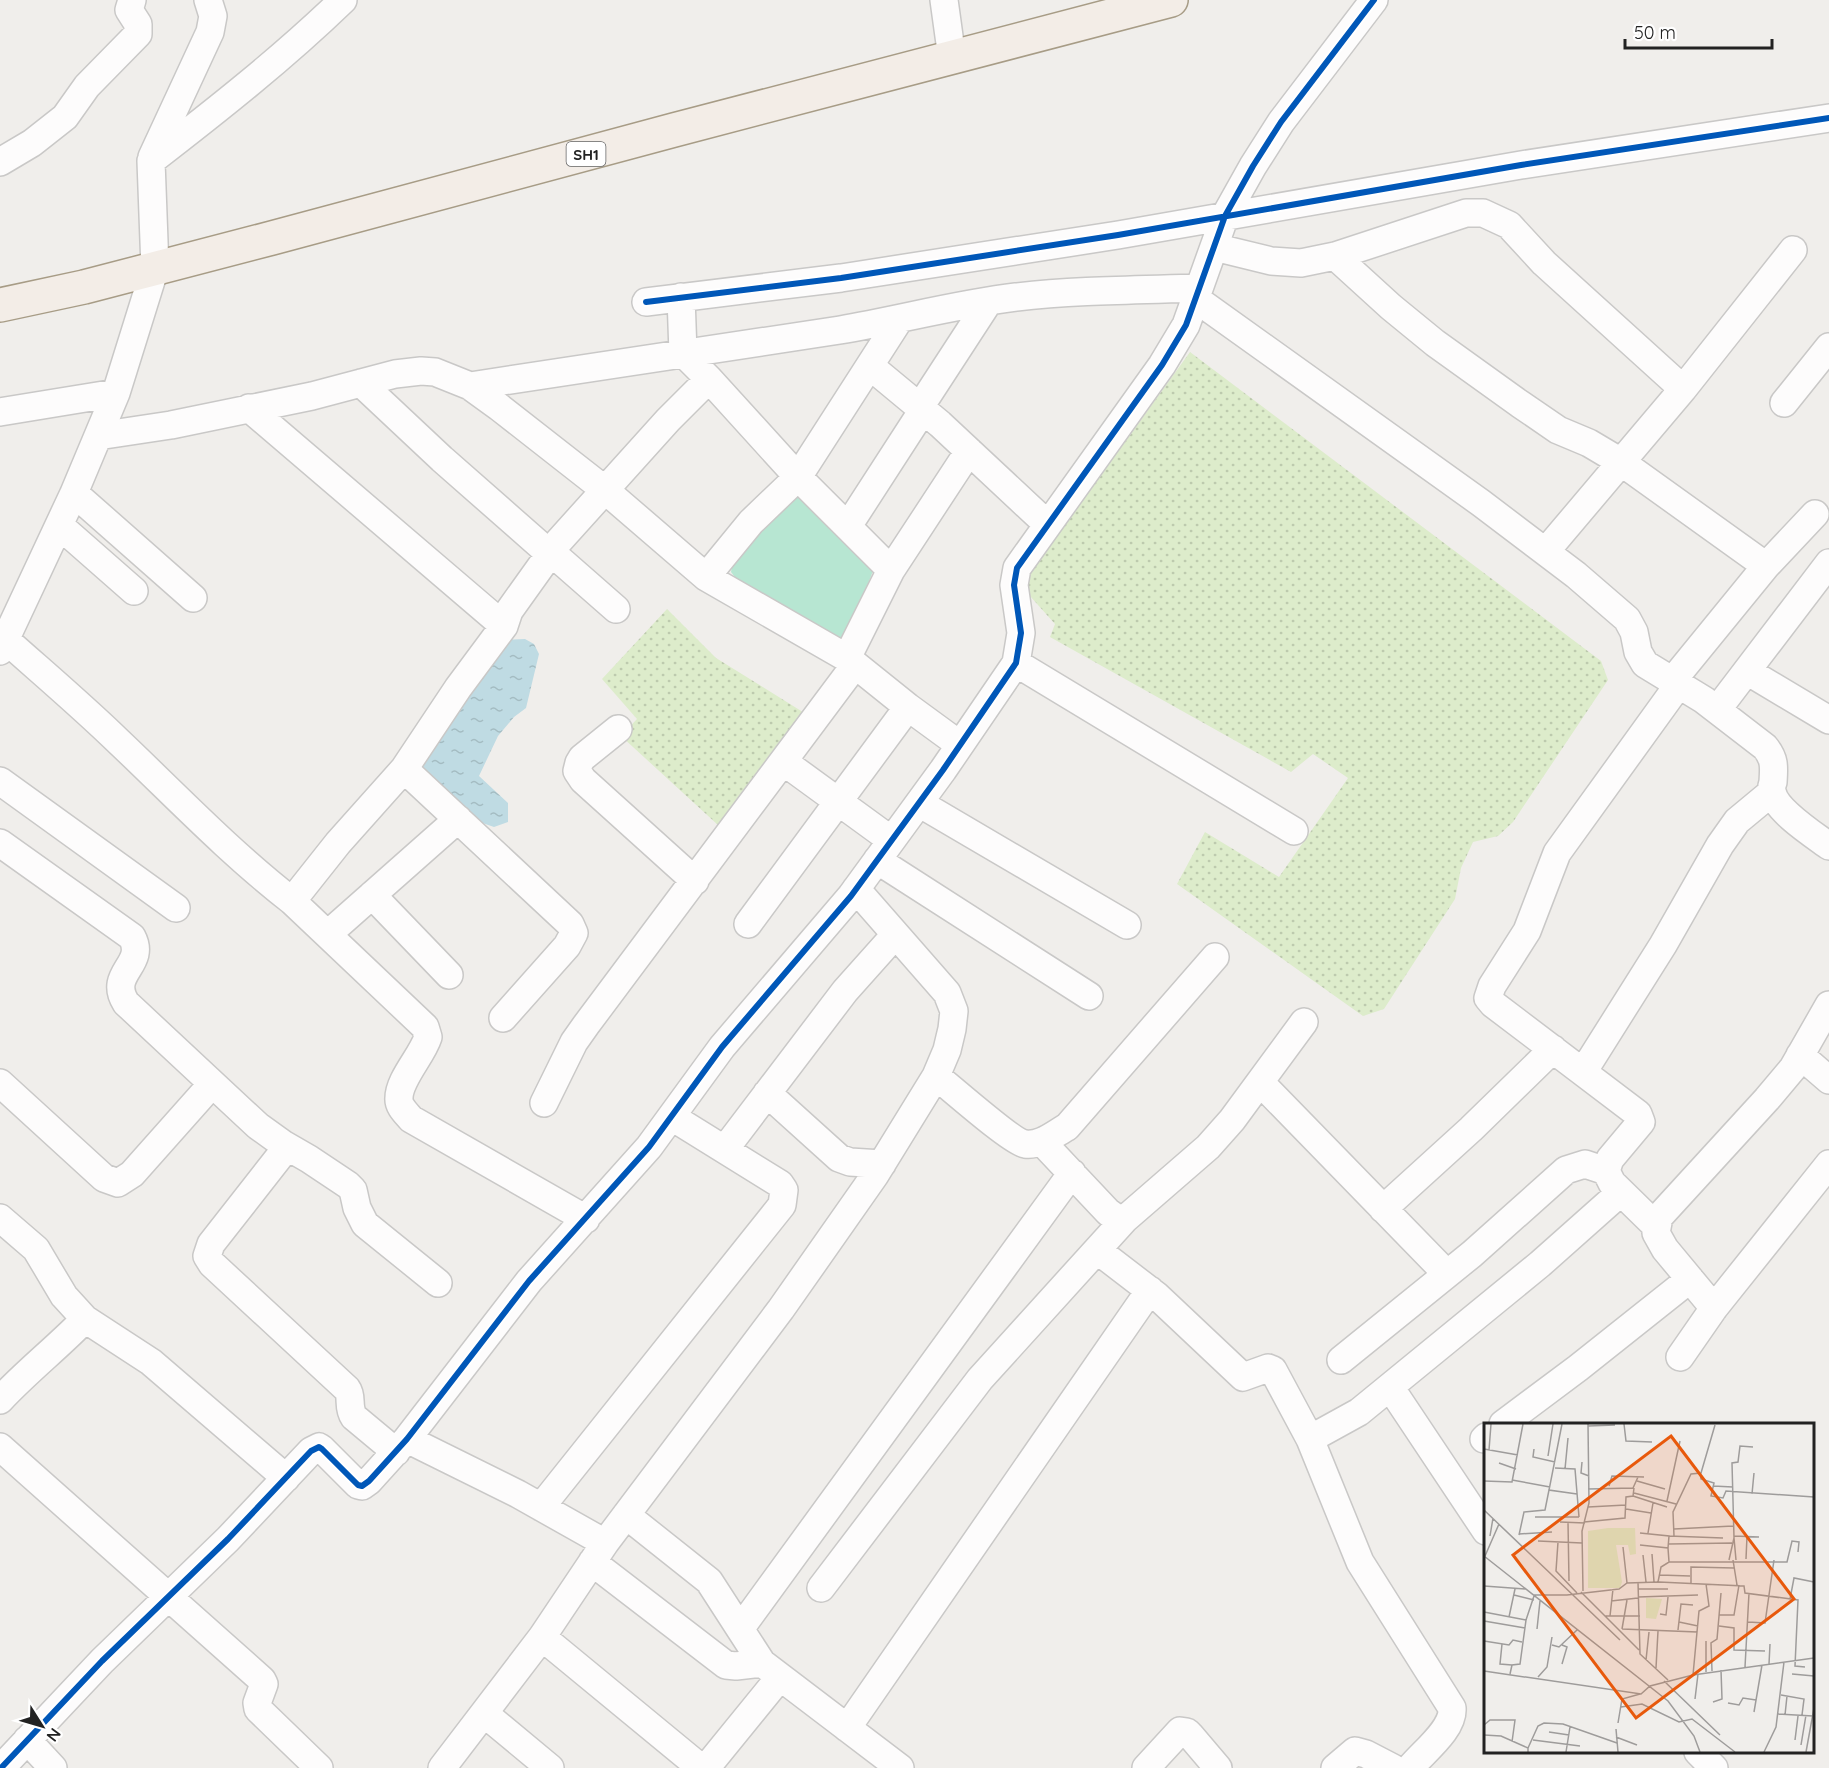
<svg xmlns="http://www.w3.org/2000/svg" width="1829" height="1768" font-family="Quicksand,sans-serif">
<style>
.grass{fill:url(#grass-dots)}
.pitch{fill:#b7e6d2}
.water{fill:url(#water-ripples)}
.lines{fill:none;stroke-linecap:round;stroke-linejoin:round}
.minor-casing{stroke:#c9c8c7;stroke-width:30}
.major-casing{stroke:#a79c86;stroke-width:36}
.minor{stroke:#fdfcfc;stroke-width:27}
.major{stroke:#f3ede7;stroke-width:33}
.cycleway-casing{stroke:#fff;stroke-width:10}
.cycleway{stroke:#0057b8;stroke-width:6}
.labels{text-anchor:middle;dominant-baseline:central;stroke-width:6;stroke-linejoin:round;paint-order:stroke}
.shield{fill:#fff;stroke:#646464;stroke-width:1.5}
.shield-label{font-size:15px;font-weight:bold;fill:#222}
.inset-road{fill:none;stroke:#9e9c9b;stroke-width:1.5}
.view{fill:#e8590c;fill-opacity:0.15;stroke:#e8590c;stroke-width:3}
.inset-edge{fill:none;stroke:#222;stroke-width:3}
</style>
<defs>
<pattern id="grass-dots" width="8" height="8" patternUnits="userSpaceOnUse" patternTransform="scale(1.5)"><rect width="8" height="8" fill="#ddeccb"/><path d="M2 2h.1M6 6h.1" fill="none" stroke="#bdcaae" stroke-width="1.8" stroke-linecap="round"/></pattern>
<pattern id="water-ripples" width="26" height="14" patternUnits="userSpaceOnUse" patternTransform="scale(1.5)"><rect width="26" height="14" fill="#bfdbe3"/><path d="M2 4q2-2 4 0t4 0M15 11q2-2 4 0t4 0" fill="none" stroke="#a4bcc2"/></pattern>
</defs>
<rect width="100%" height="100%" fill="#f0eeeb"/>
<path class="grass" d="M1190 352 1601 661 1608 680 1513 822 1498 836 1473 842 1461 868 1455 899 1384 1009 1363 1016 1177 884 1205 832 1279 877 1348 778 1313 754 1291 772 1050 637 1055 624 1021 586Z
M667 609 716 658 806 714 718 825 621 736 637 719 602 679Z"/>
<path class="pitch" d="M794 494 812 502 873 571 844 646 738 581 731 572 733 561Z"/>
<path class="water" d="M525 639 534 644 539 654 526 708 514 717 498 736 479 776 508 803V822L494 827 468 818 423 776 422 763 504 640Z"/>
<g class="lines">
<g class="minor-casing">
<path id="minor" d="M944 0 952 58
M152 157 210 32 213 16 208 0
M0 162 32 143 65 117 87 86 138 34V24L129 10 132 0
M1214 247 1271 261 1301 263 1335 256 1466 213H1483L1509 225 1544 263 1683 389
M1335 256 1391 307 1435 343 1520 404 1558 430 1589 443 1621 462 1766 566
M681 297 683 353 709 379 798 477 891 570
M1196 299 1481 503 1576 575 1627 619 1634 632 1638 652 1645 664 1704 700 1765 747C1775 759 1774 767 1773 782 1772 785 1771 788 1772 791 1775 810 1814 835 1829 846
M646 302 841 278 1118 235 1521 165 1829 118
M870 366 940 424 1047 524
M361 383 442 459 550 554
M470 386 840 330C899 320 957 304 1016 297 1076 290 1138 290 1199 288
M1784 403 1829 347
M920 407 989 301
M249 408 504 626
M0 412 116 393
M98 436 171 425 312 396 395 374 421 371 435 372 470 386 499 407 605 490 706 577 847 658 908 707 960 745
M74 493 193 598
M60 526 134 591
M848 526 923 410
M1546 551 1683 389 1793 250
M551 552 616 609
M706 577 751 522 798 477 899 320
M6 640C43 673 82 706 118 741 175 795 229 852 292 901L338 843 404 769 458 688 504 626 509 611 559 541 668 420 709 379
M0 651 74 493 116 393 155 268 151 161C217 110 283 58 343 0
M847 658 891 570 969 451
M1016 663 1294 831
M1747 671 1829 720
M1673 680 1766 566 1815 514
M1717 710 1829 563
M618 729 582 758 579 763 577 771 583 780 695 881
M784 762 891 840
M404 769 570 924 574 933 567 946 503 1018
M0 781 176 908
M919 803 1127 925
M0 843 132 937C147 965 107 973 126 1003L258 1126 283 1144 309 1159 348 1185 353 1190 357 1208 365 1224 438 1283
M877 860 1089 996
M372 895 449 975
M292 901 425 1027 428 1037C422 1056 399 1079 399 1098 398 1106 406 1113 411 1119L586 1219
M748 924 908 707
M328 934 458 819
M1800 1055 1829 1080
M1583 1072 1663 945 1720 845 1737 821 1772 792
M936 1076C950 1087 1012 1142 1025 1144 1041 1146 1054 1134 1067 1127L1215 957
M1260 1082 1447 1274
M0 1083 104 1178 118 1183 132 1174 212 1084
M767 1093 839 1158 850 1162 882 1164
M544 1103 574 1042 586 1025 855 665
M1042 1142 1108 1212 1119 1220 1125 1219 1208 1147 1232 1120 1304 1022
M287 1147 211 1244 207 1256 212 1264 347 1389C353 1397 347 1407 354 1417L396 1452
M725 1149 845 991 895 935
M1383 1209 1471 1129 1553 1049
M0 1218 36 1249 64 1296 85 1319 151 1362 286 1478
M1657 1227 1612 1183 1606 1171 1610 1159 1641 1122 1638 1114 1493 1004 1488 998 1492 986 1527 931 1557 853 1679 684
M1097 1250 1157 1296 1243 1377 1268 1368 1273 1370 1310 1439 1360 1562 1452 1708C1454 1729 1423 1752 1410 1768
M1714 1308 1665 1249 1656 1233 1659 1217 1767 1099 1793 1068 1829 1005
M1680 1357 1714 1308 1829 1164
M1341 1360 1472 1254 1566 1170 1585 1164 1606 1171
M1390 1387 1486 1531
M0 1400C27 1371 58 1347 85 1319
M1503 1424 1578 1368 1690 1279
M407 1439 518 1494 605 1543
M1310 1439 1359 1412 1540 1264 1621 1192
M1484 1439 1486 1437
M0 1447 262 1680 264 1684 257 1703 258 1709 319 1768
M541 1507 782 1205 784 1190 780 1184 672 1117
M626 1515 709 1581 762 1663 900 1768
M592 1562 726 1665 736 1666 762 1663
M821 1588 980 1379 1125 1219
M740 1629 1072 1173
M542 1637 701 1768
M485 1714 550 1768
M847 1728 1150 1290
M27 1740 53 1768
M1698 1752 1714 1768
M1 1768 102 1661 228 1539 311 1451 319 1447 322 1449 358 1485 362 1486 369 1481 407 1439 529 1281 649 1147 722 1047 851 896 943 770 1016 663 1021 633 1014 585 1017 568 1162 365 1186 325 1225 216 1253 166 1281 122 1374 0
M442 1768 542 1637 605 1543 781 1309 875 1175 936 1076 947 1050 952 1029 954 1011 947 993 856 889
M706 1768 780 1677
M1146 1768 1180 1731 1187 1732 1190 1735 1218 1768
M1335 1768 1355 1751 1366 1754 1393 1768"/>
</g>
<g class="major-casing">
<path id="major" d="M0 305 84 287 272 238 674 130 1171 0"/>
</g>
<use href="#minor" class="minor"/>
<use href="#major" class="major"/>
<g class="cycleway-casing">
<path id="cycleway" d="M646 302 841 278 1118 235 1521 165 1829 118
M1 1768 102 1661 228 1539 311 1451 319 1447 322 1449 358 1485 362 1486 369 1481 407 1439 529 1281 649 1147 722 1047 851 896 943 770 1016 663 1021 633 1014 585 1017 568 1162 365 1186 325 1225 216 1253 166 1281 122 1374 0"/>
</g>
<use href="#cycleway" class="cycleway"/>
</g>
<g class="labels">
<rect class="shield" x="566.5" y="142" width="39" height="24" rx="4.5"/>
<g class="shield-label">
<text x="586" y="154">SH1</text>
</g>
</g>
<g transform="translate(1484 1423)">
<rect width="330" height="330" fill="#f0eeeb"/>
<path d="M124 105H151L152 131 146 132 144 122H132L138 159 136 165H104V108ZM162 175 178 176 172 196 162 195Z" fill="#ddeccb"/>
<path class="inset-road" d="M78 1 65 67 93 71M140 1 142 18 168 19M104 3 131 2M0 26 34 32M50 26 49 34 71 39M5 27 7 1M64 33 69 1M98 39 97 50 105 53M15 40 32 46M71 45 91 46 95 94M81 46 84 15M216 50 217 56 230 60 227 73 239 75 242 68 330 74M28 57 66 64M0 58 28 59 39 1M153 58 181 66M125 63 128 53 160 54M229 63 249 64M104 66 149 65 154 54M150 70 192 81M268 71 270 50M149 73 183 84M183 78 196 18M104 84 142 82M142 86 167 90M0 87 136 217M51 94H95M76 99 101 100M84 99 85 158M100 99 141 95 142 74 149 73 150 65M190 106 249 103M156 110 185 113 184 125M164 110 169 80M35 111 68 109M35 112 40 89 61 87 65 67M6 113 9 95M185 113 239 115M190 113 189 89 207 51 217 50 231 2M250 113 275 114M250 115 252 137M54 118 98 120M74 119 72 148 93 170M185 121 248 120M156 122 184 125 185 139M139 124 143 160M168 131 170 159M159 132 162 159M0 133 184 278 210 313 216 329M1 133 15 101M262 136 263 113M245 137 250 115 248 40 254 39 256 23 269 24M249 137 253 162M176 152 206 153M154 159 156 231 184 257M174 159 177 144 185 139H303L308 118 315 119 314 129M207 160V144L250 145M0 163 41 166M154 166H184M99 168 98 108 105 80 104 1M97 169 155 227M30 172 50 177M50 172H83L135 166 143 160 175 159 260 163 261 170 314 177 311 243 321 244M154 174 214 172M306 176 310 155 330 159M127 178 154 175M0 189 42 197 36 241 28 242 26 251M176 191 182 192 184 174M235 192H250L255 162M121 193H156M126 193 129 166M25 194 31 166M42 197 50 173M0 198 41 205M195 199 214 203M264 199 281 200 290 137M235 203 250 205V227L281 228M53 206 56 178M138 206 213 209 209 252M138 206 143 177M194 207 197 181 209 182M213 209 215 188 225 183 222 161M0 218 25 222 29 217 38 219M222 218V249M18 221 16 241 28 242M68 222 75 224 93 207M78 222 83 224 78 241M162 237 165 209M285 241 286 221M261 244 265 170M172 245 174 208M0 248 157 271 166 263 209 252 330 235M228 248 227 220 233 216 237 170M308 251 330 253M54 254 63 244 68 214M180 258 236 312M297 272 320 276 318 292M211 276 214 251M229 279 238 276 237 247M244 280 255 282 259 275 272 277M137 284 158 281 195 299 208 296 251 329M270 289 278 242M294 291 329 293M301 292 303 273M134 300 138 276 156 271M0 302 6 297H31L28 319M132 306 134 329M65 309 85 312M0 312 17 313 44 325V329M132 314 153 322M49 317 96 323M311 317 314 293M317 322 322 292M44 325 54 303 60 300 79 301 133 320M82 329 86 304M280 329 292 304 300 239M322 329 330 285"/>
<path class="view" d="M187 13 310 176 152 295 29 132Z"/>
<rect width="330" height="330" class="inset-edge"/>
</g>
<g transform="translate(42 1726) rotate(127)" stroke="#ffffff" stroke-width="4.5" paint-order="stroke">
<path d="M0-4.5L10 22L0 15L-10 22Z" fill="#222222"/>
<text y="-9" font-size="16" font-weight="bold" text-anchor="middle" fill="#222222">N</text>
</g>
<path d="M1625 39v9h147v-9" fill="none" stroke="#222222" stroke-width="3"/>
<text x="1634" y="39" font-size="18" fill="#222222" stroke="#ffffff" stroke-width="4.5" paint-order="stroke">50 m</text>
</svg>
